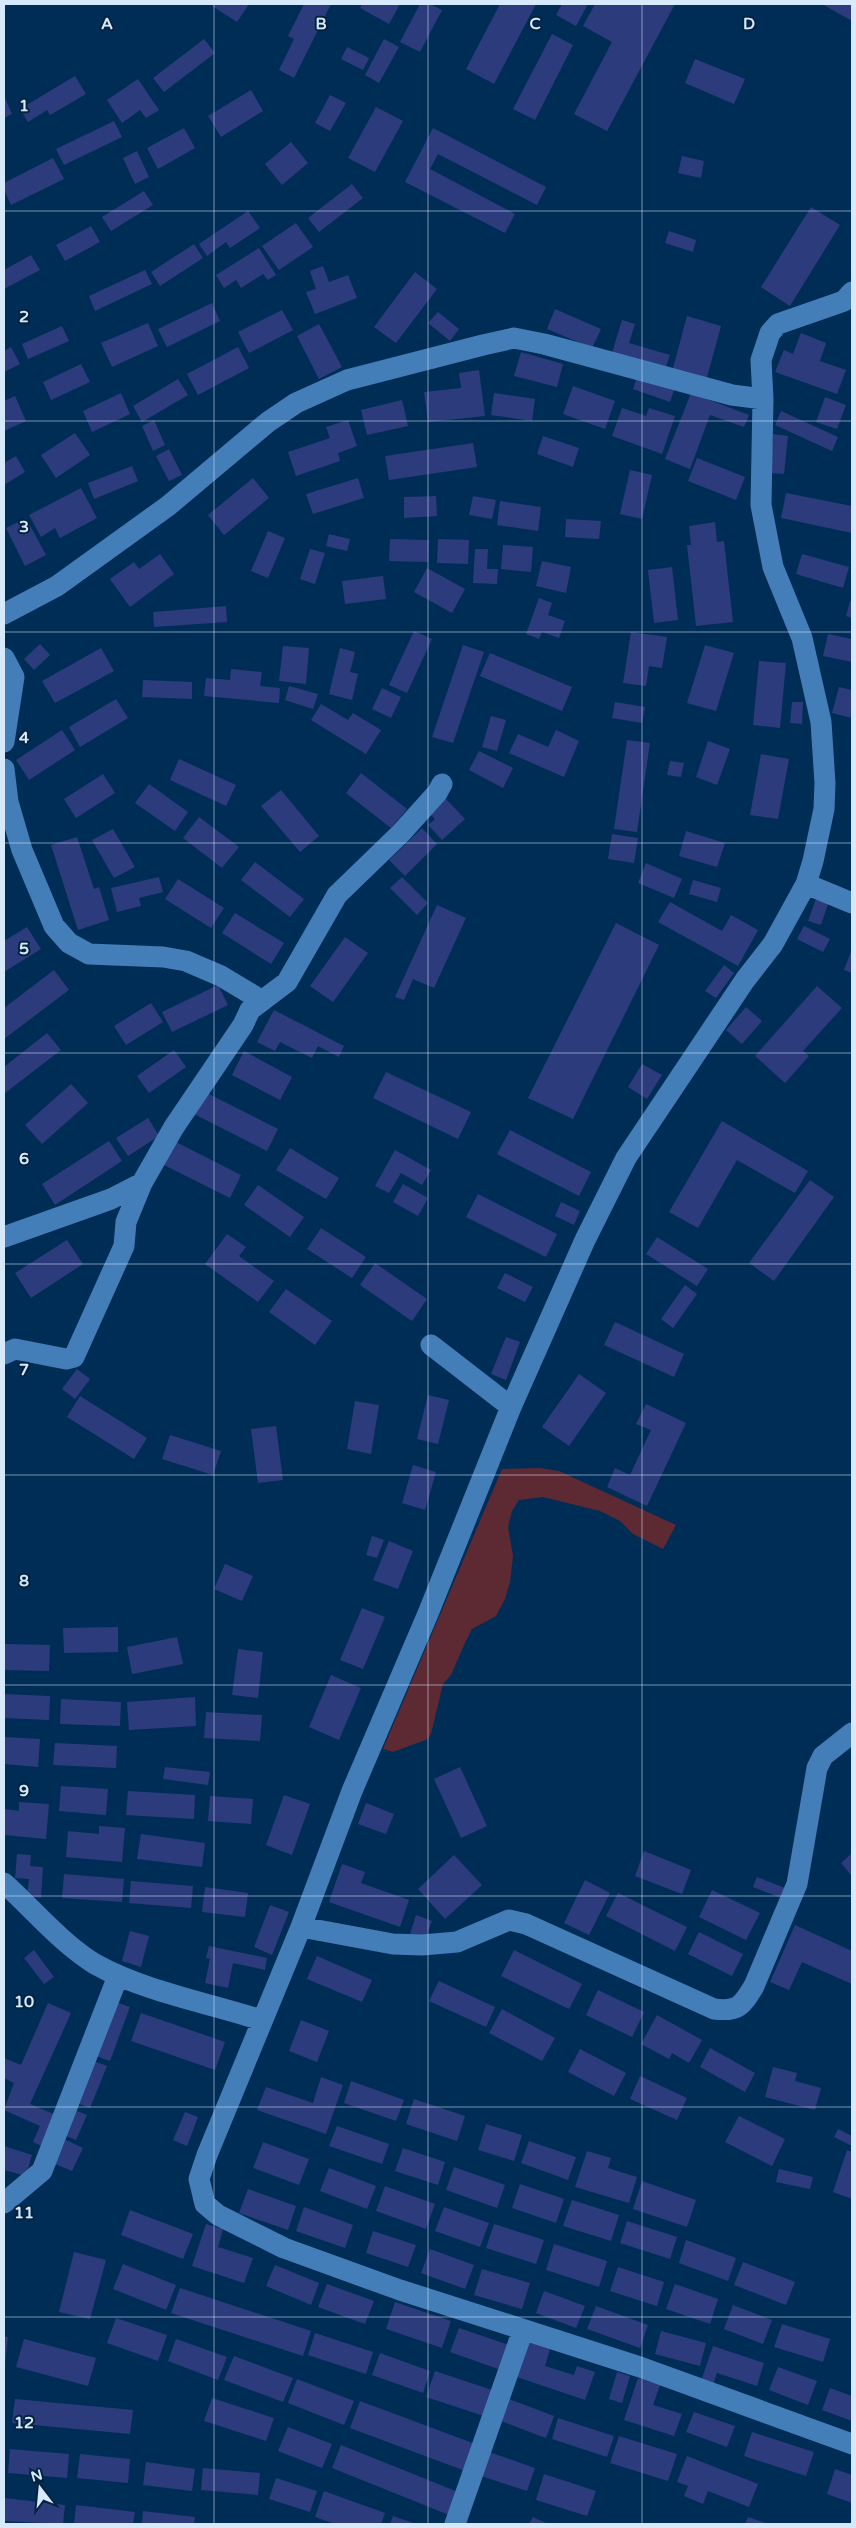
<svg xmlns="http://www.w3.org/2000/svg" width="856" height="2528" font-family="'Varela Round',sans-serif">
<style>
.green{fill:#5d2933}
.building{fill:#2c3b7c}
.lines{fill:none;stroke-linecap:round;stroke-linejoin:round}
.street{stroke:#447eb9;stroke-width:21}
.grid{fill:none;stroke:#d7e9fc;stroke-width:1;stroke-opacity:0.55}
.grid-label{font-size:16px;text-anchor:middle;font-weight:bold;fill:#d7e9fc;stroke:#042340;stroke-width:4;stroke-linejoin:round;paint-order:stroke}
</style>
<rect width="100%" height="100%" fill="#002d56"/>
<path class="green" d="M540 1468 559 1471 676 1525 663 1549 633 1534 620 1521 600 1511 543 1497 519 1500 512 1511 508 1527 513 1556 510 1582 505 1599 496 1616 472 1629 465 1643 451 1675 443 1684 431 1734 428 1739 393 1752 383 1749 502 1469Z"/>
<path class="building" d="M214 4H249L237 22 212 6Z
M304 4H331L294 78 279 70 294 39 288 36Z
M362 4H400L389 24 360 8Z
M420 4H430L442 10 420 52 400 42Z
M500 4H536L494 84 466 69Z
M562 4H588L576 26 556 15Z
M595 4H675L607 131 574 114 612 42 583 26Z
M822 4H852V21Z
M552 34 573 45 535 120 513 109Z
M204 39 215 53 164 92 153 78Z
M384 39 399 47 379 83 365 75Z
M347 47 369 58 363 70 341 59Z
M695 59 745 79 734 104 685 83Z
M75 76 86 94 50 115 47 110 28 122 20 109Z
M138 79 159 110 146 118 140 110 122 123 107 100Z
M251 90 263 111 221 137 208 116Z
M330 95 346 103 330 131 315 123Z
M4 96 12 114 4 118Z
M376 107 403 121 375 172 348 158Z
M114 121 122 137 64 165 56 149Z
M184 128 195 148 158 169 147 148Z
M433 128 546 187 537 205 438 154 430 169 515 214 505 233 405 182Z
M291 142 308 163 282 185 265 164Z
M137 151 149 177 135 184 123 158Z
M682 156 704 161 701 178 678 173Z
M53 158 64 179 11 205 4 190V183Z
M352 184 363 198 319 232 308 218Z
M144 191 153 205 111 231 102 217Z
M811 207 840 225 790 306 761 287Z
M248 211 260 228 230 248 226 242 207 256 199 244Z
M296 223 313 247 279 270 262 246Z
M91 226 100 242 65 261 56 245Z
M669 231 696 240 693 252 665 243Z
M194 244 203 258 160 286 151 272Z
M259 248 276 275 268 280 263 274 241 288 236 280 224 288 216 275Z
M31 255 40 270 4 289V270Z
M323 266 329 282 348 275 357 298 315 314 306 292 316 289 310 271Z
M145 270 152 284 95 311 89 296Z
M415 272 437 289 396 343 374 327Z
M212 303 220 321 167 347 158 329Z
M555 309 601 329 592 348 547 329Z
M282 310 293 330 249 353 238 332Z
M438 312 459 329 450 341 428 323Z
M687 316 721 326 706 381 672 372Z
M622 320 635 324 629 343 670 355 665 369 612 353Z
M148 323 158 346 112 367 101 343Z
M319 324 342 367 319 379 297 336Z
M62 326 69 341 28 359 22 344Z
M801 333 826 343 820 361 846 370 837 394 775 372 784 350 793 354Z
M11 347 20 364 4 372V351Z
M238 347 249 368 198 395 187 374Z
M521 352 563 364 557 387 514 376Z
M81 364 90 382 51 400 43 382Z
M479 370 485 416 428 422 424 392 461 388 459 373Z
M637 377 674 390 670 402 633 389Z
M178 379 188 395 142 422 133 406Z
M573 386 615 401 605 429 563 414Z
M121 393 130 414 92 432 83 411Z
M494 393 535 399 532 421 491 415Z
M691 393 749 415 744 427 710 415 690 469 665 459Z
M15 396 26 421 4 431V401Z
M825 397 846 405 837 429 816 422Z
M402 400 408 426 367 435 361 410Z
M622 408 646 416 649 408 675 416 662 454 612 436Z
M781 411 838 437 832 451 775 425Z
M154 420 165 445 153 451 142 426Z
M348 420 357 446 338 453 340 461 296 476 288 452 330 438 326 427Z
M75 433 90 455 56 478 41 455Z
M773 434 788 436 784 474 770 473Z
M543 436 579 448 573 467 537 454Z
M473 443 477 467 389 480 385 456Z
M169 449 182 475 169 481 156 456Z
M16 456 25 472 4 485V463Z
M697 458 745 477 736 500 688 481Z
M132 466 138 481 94 499 88 483Z
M630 470 652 475 642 519 620 514Z
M253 478 269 498 224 535 208 515Z
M358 478 364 498 313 514 306 494Z
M81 488 97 518 60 538 55 528 41 537 29 515Z
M786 493 852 506V533L781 518Z
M436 496 437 516 404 518V497Z
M473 496 496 500 492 519 469 515Z
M500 501 541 507 538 531 497 525Z
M26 518 46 555 25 566 6 528Z
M566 519 601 521 599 539 565 537Z
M715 522 717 542 724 541 733 622 696 626 687 545H691L689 526Z
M268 531 285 538 268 578 251 571Z
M329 534 350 539 347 551 326 546Z
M390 539 429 540 428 562 389 561Z
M438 539 469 540 468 564 437 563Z
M503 545 533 547 531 572 501 569Z
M310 549 325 553 315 584 300 579Z
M475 549H488L487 569H498L497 584 473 583Z
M160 554 174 574 130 607 110 579 134 562 139 569Z
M802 554 849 567 843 588 796 574Z
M542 561 571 567 566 593 536 586Z
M672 567 678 620 654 623 648 570Z
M427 568 465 589 452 613 414 592Z
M383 576 386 599 345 604 342 581Z
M539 598 552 603 548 615 565 621 559 638 542 632 539 639 526 634Z
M850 601H852V618L846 616Z
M226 606 227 622 154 627 153 612Z
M414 631 432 639 407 693 389 685Z
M631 632 667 637 662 668 649 666 646 686 623 683Z
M828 634 852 639V662L823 656Z
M40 644 50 655 34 670 24 659Z
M463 645 484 652 453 743 432 737Z
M705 645 734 653 716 711 687 703Z
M283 646 309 648 306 684 279 681Z
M101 648 114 671 55 703 42 681Z
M340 648 355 652 350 672 358 674 352 700 329 694Z
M490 653 572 687 562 711 480 676Z
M759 661 786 663 780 728 753 725Z
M231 669 262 672 260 686 280 688 279 703 204 696 206 678 230 680Z
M143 680 192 682V699L142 697Z
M289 686 318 694 313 709 285 700Z
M839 687 852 690V718L832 713Z
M382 688 401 697 391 718 372 709Z
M116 699 128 718 80 747 69 727Z
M615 702 645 707 642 723 612 718Z
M792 702H803L802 724 790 723Z
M321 704 348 720 353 713 381 730 366 754 311 720Z
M491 716 506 720 497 751 482 747Z
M62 730 75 750 29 780 16 760Z
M556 730 579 741 564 777 509 753 518 734 548 747Z
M627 740 650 743 637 832 614 829Z
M708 741 730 749 717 785 696 777Z
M479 751 513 768 503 788 469 770Z
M761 754 789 759 778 819 750 815Z
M179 759 236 785 226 806 170 780Z
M670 761 684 763 681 777 667 775Z
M361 773 407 809 391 828 346 793Z
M103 774 115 793 76 818 64 799Z
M149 784 188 812 175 831 135 803Z
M281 790 319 836 300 852 261 806Z
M445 798 465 819 442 840 428 825 435 819 429 813Z
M199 817 239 847 222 868 183 838Z
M422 828 437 844 405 876 389 860Z
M113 829 135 867 114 878 92 840Z
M686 831 725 843 717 867 679 856Z
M612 834 638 838 634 863 608 859Z
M77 837 94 889 99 887 109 920 78 930 51 845Z
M255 862 304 899 290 917 241 880Z
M646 863 682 879 674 898 638 883Z
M159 877 163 892 139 898 141 906 117 912 111 888Z
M402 877 428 903 417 915 390 888Z
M178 879 224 908 211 928 165 899Z
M693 880 721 888 717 902 689 894Z
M816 899 828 904 821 925 808 921Z
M670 902 722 931 731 915 758 930 738 966 658 922Z
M437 905 466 918 434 988 413 979 404 1000 395 997Z
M235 913 284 943 271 964 222 933Z
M616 923 659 945 573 1119 528 1098Z
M804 926 830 939 823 952 797 939Z
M27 927 41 949 4 972V941Z
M345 937 368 953 333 1002 310 986Z
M852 949V973L844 970Z
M724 965 734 973 716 998 705 991Z
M54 970 69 990 4 1039V1008Z
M218 985 228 1005 172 1032 162 1012Z
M817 986 842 1008 803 1051 809 1056 785 1083 755 1056Z
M151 1003 163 1022 126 1045 114 1026Z
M746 1007 762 1021 742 1044 726 1030Z
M274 1010 344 1046 339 1057 318 1046 312 1058 280 1042 275 1051 257 1042Z
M47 1033 61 1050 5 1093 4 1067Z
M174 1050 186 1067 149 1093 137 1076Z
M244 1051 292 1077 280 1100 232 1075Z
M642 1064 662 1075 647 1099 628 1087Z
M386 1072 471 1112 458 1139 373 1098Z
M71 1084 88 1103 42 1144 25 1125Z
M203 1091 278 1129 267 1151 192 1113Z
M148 1118 159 1136 128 1156 116 1138Z
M722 1121 808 1171 795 1193 737 1160 698 1228 669 1212Z
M510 1130 591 1172 579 1196 497 1154Z
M109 1141 122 1161 55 1205 42 1184Z
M174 1141 241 1175 230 1198 162 1164Z
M290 1148 339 1178 326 1199 276 1170Z
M395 1150 431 1170 422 1185 401 1173 389 1193 375 1186Z
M810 1180 834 1197 774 1281 749 1263Z
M403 1184 428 1198 418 1216 393 1202Z
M258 1185 304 1217 290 1237 244 1205Z
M478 1194 557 1234 546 1257 466 1217Z
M561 1202 580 1211 574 1225 555 1216Z
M321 1228 366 1257 352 1278 307 1249Z
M227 1234 246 1247 239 1256 274 1281 258 1302 205 1264Z
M657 1237 708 1269 697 1286 646 1254Z
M67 1240 83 1264 31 1298 15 1273Z
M375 1263 427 1299 412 1321 360 1285Z
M505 1273 533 1287 525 1302 497 1288Z
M685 1285 697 1294 673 1328 661 1319Z
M286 1289 332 1321 315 1345 269 1312Z
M615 1322 684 1354 674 1377 604 1345Z
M506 1337 520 1342 506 1380 491 1374Z
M77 1369 90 1379 75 1399 62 1389Z
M579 1374 606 1393 569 1446 542 1427Z
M428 1395 449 1400 438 1444 417 1439Z
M80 1396 147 1438 134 1459 67 1417Z
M355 1401 379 1405 371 1454 347 1449Z
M646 1404 686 1423 647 1506 607 1487 615 1468 630 1475 651 1430 636 1424Z
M276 1426 283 1480 258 1483 251 1429Z
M170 1435 221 1451 213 1475 162 1459Z
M413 1465 436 1472 425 1510 402 1503Z
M372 1536 384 1540 377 1558 366 1555Z
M389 1541 413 1551 398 1589 373 1580Z
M225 1564 253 1576 242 1601 214 1589Z
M362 1608 385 1617 363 1669 340 1660Z
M118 1627V1652L64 1653 63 1628Z
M177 1637 183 1664 132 1674 127 1647Z
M4 1644 50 1645 49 1671 4 1670Z
M238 1649 263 1652 258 1698 232 1695Z
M331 1675 361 1688 339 1740 309 1727Z
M4 1694 50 1696 49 1720 4 1718Z
M195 1697 196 1726 129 1730 127 1702Z
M61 1699 121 1702 120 1726 60 1724Z
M206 1712 262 1715 260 1741 204 1738Z
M4 1737 40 1739 38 1767 4 1764Z
M55 1743 117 1746 116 1768 53 1765Z
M165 1767 210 1772 208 1785 163 1779Z
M460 1767 487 1826 461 1838 434 1779Z
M61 1786 108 1789 106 1815 59 1811Z
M128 1791 195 1795 194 1819 126 1815Z
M284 1795 310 1804 292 1855 266 1845Z
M210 1796 253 1799 251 1824 208 1821Z
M19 1802 49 1804 46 1839 4 1835V1809L19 1811Z
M366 1803 394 1814 386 1834 358 1824Z
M99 1826 125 1828 122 1862 66 1857 68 1831 99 1834Z
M141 1834 205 1843 202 1867 137 1859Z
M644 1851 691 1870 682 1894 635 1876Z
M852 1853V1876L841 1863Z
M17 1854 31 1855 30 1866 43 1867 41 1898 27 1896 29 1879 15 1878Z
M454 1855 482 1885 445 1919 418 1889Z
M342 1864 365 1872 361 1883 409 1900 400 1927 329 1902Z
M64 1874 124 1879 122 1902 62 1898Z
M757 1877 785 1888 781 1898 753 1887Z
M585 1880 610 1893 589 1935 564 1923Z
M131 1881 193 1886 191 1908 129 1903Z
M205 1887 248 1893 245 1917 202 1912Z
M712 1890 760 1913 746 1940 699 1917Z
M618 1893 687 1927 675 1951 606 1916Z
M270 1905 289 1912 272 1955 254 1947Z
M416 1915 432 1921 425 1939 410 1934Z
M795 1925 852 1951V1984L802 1962 789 1990 770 1982Z
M130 1931 149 1936 141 1967 122 1961Z
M699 1932 743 1954 732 1976 688 1954Z
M209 1946 267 1958 265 1970 233 1963 228 1988 205 1983 210 1959 206 1958Z
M34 1950 54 1977 44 1984 24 1958Z
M514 1950 582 1984 569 2009 501 1976Z
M317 1956 372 1980 362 2002 307 1979Z
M439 1981 495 2007 486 2027 429 2001Z
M598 1990 644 2012 632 2037 586 2015Z
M116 2002 130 2007 110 2061 96 2056Z
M48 2003 71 2013 30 2104 56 2115 42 2146 33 2142 40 2126 4 2110 14 2083 4 2078V2058L21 2065Z
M502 2009 555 2038 542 2061 489 2033Z
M141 2013 225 2042 215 2070 131 2041Z
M657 2015 702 2040 689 2063 672 2053 669 2059 641 2044Z
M301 2020 329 2031 317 2062 289 2051Z
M710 2048 755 2073 745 2092 700 2067Z
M580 2049 626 2073 614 2096 568 2072Z
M94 2061 107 2066 90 2108 77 2103Z
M773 2067 797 2073 795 2081 821 2088 815 2110 765 2097Z
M640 2076 687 2098 677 2120 630 2099Z
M321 2077 343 2085 326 2134 257 2110 266 2087 313 2103Z
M351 2081 404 2100 396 2121 344 2103Z
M414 2099 465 2116 457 2141 406 2124Z
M75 2110 87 2115 76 2140 64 2135Z
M185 2112 198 2117 187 2146 173 2140Z
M739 2116 785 2139 772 2166 725 2142Z
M486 2124 522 2135 514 2161 478 2150Z
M337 2126 389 2144 382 2164 329 2146Z
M838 2129 852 2136V2146L834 2137Z
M64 2139 83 2148 72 2171 53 2163Z
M529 2141 576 2157 568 2180 521 2163Z
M263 2142 309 2159 299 2185 253 2168Z
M4 2146 32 2155 26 2176 4 2170Z
M403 2148 445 2162 438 2185 395 2171Z
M847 2150 852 2152V2199L833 2192Z
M587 2151 611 2158 608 2168 637 2177 629 2203 575 2187Z
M454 2167 505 2185 497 2208 446 2190Z
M329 2168 376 2186 367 2209 320 2191Z
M779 2169 813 2177 810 2189 776 2182Z
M642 2181 696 2200 687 2227 633 2209Z
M520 2184 564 2199 556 2223 512 2208Z
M385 2186 435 2204 426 2229 376 2211Z
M248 2189 296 2206 288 2230 239 2213Z
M572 2200 619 2215 611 2241 563 2226Z
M304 2207 353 2225 345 2248 296 2231Z
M444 2207 489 2223 480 2247 435 2231Z
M130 2210 193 2234 183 2259 121 2235Z
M627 2221 677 2237 670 2259 620 2243Z
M206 2224 223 2229 218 2247 253 2258 244 2283 192 2266Z
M494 2224 544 2240 536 2264 486 2248Z
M373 2231 416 2245 408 2267 366 2253Z
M686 2240 736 2258 728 2281 679 2263Z
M554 2244 607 2261 599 2287 546 2270Z
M430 2249 474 2265 465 2289 421 2273Z
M74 2252 106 2260 90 2319 59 2312Z
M743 2262 795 2282 786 2305 734 2285Z
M123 2264 176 2285 166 2310 113 2289Z
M275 2265 319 2283 311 2305 266 2286Z
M618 2267 664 2282 657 2306 610 2291Z
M482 2269 530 2283 522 2309 474 2295Z
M327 2284 374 2301 365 2324 318 2307Z
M675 2284 718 2299 710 2324 666 2309Z
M180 2288 311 2331 303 2356 171 2313Z
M544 2291 585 2306 576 2328 536 2313Z
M395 2302 451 2321 442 2348 386 2329Z
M733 2305 772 2320 763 2344 724 2329Z
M596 2306 648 2325 640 2348 587 2329Z
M116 2318 167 2335 158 2361 107 2343Z
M782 2324 830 2339 823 2362 774 2347Z
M459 2328 509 2345 501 2370 450 2352Z
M661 2331 706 2343 700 2366 655 2354Z
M315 2333 373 2352 366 2374 308 2355Z
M4 2337H8L5 2363 4 2362Z
M24 2339 96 2358 88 2386 16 2367Z
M176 2339 227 2357 218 2380 168 2361Z
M529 2342 550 2349 545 2366 574 2375 577 2366 595 2372 585 2400 517 2377Z
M713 2346 764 2363 757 2386 717 2373 713 2385 701 2381Z
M380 2353 430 2371 423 2393 372 2375Z
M234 2356 293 2378 283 2402 224 2380Z
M778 2367 817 2381 808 2405 769 2390Z
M435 2371 495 2391 487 2417 426 2397Z
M617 2372 630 2376 622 2403 609 2399Z
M638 2378 660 2385 653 2405 682 2414 674 2436 624 2420Z
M297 2379 354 2401 344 2425 288 2403Z
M830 2388 852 2396V2421L822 2410Z
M212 2398 274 2418 266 2441 204 2421Z
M15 2399 133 2410 130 2434 12 2423Z
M509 2399 554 2416 546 2438 501 2421Z
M360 2401 478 2445 468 2472 350 2428Z
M694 2412 735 2426 727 2447 686 2432Z
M558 2418 614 2436 607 2457 552 2439Z
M288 2427 332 2444 322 2468 278 2451Z
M752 2432 814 2452 806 2476 744 2456Z
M619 2436 677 2454 668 2481 610 2463Z
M341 2445 463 2494 454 2517 332 2468Z
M10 2449 69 2454 67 2478 8 2473Z
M489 2452 535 2468 527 2491 481 2476Z
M80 2454 130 2459 128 2483 77 2478Z
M687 2456 758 2484 749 2507 708 2491 703 2504 684 2496 688 2486 677 2482Z
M146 2462 195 2469 192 2491 143 2485Z
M203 2468 260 2473 258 2495 201 2490Z
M835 2469 852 2475V2503L827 2494Z
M544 2474 596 2491 587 2516 536 2500Z
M276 2478 317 2491 310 2512 269 2499Z
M324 2491 385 2513 381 2524H335L315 2517Z
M4 2498 65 2505 63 2524 4 2521Z
M76 2505 135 2512 133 2524H74Z
M143 2511 195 2517 194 2524H142Z
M393 2516 416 2524H390Z
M533 2517 548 2524H529Z
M748 2517 768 2524H745Z"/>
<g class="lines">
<path class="street" d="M852 292 844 301 778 324 770 333 761 360 763 399 761 505 773 567 802 638 821 722 825 783 824 809 813 861 806 884 773 944 745 980 626 1158 585 1240 511 1407 427 1616 352 1791 301 1927 207 2155 199 2179 205 2204 218 2215 284 2248 400 2290 640 2367 852 2444
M4 614 57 586 168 506 268 422 296 403 347 380 483 345 514 338 544 344 732 395 763 399
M4 658 14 677 4 742
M4 769 8 802 22 850 54 926 69 943 89 954 163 957 186 961 221 976 261 1000
M806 884 852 903
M4 1237 111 1199 142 1183 174 1127 243 1025 250 1010 287 982 337 895 401 833 437 793 442 784
M431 1345 511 1407
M4 1354 15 1349 66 1359 74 1357 124 1246 126 1222 142 1183
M4 1883C33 1909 61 1943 95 1964 143 1991 208 2003 261 2020
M301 1927 393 1944 422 1945 457 1942 509 1920 526 1924 714 2009C738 2012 742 2006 754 1986L797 1884 817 1768 823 1756 852 1733
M4 2203 42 2171 118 1976
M455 2524 523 2330"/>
</g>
<path class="grid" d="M214 4V2524M428 4V2524M642 4V2524M4 211H852M4 421H852M4 632H852M4 843H852M4 1053H852M4 1264H852M4 1475H852M4 1685H852M4 1896H852M4 2107H852M4 2317H852"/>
<g class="grid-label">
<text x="107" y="29">A</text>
<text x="321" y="29">B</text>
<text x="535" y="29">C</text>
<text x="749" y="29">D</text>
<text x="24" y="111">1</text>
<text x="24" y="322">2</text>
<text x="24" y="532">3</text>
<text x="24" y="743">4</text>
<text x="24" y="954">5</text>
<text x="24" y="1164">6</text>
<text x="24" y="1375">7</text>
<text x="24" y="1586">8</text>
<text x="24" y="1796">9</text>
<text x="24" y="2007">10</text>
<text x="24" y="2218">11</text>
<text x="24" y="2428">12</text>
</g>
<rect width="856" height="2528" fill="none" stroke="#d7e9fc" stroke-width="10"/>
<g transform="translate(40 2488) rotate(344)" stroke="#042340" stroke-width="4" paint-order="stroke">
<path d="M0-4L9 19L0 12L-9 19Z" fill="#d7e9fc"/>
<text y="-8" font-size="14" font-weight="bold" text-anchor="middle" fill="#d7e9fc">N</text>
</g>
</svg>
